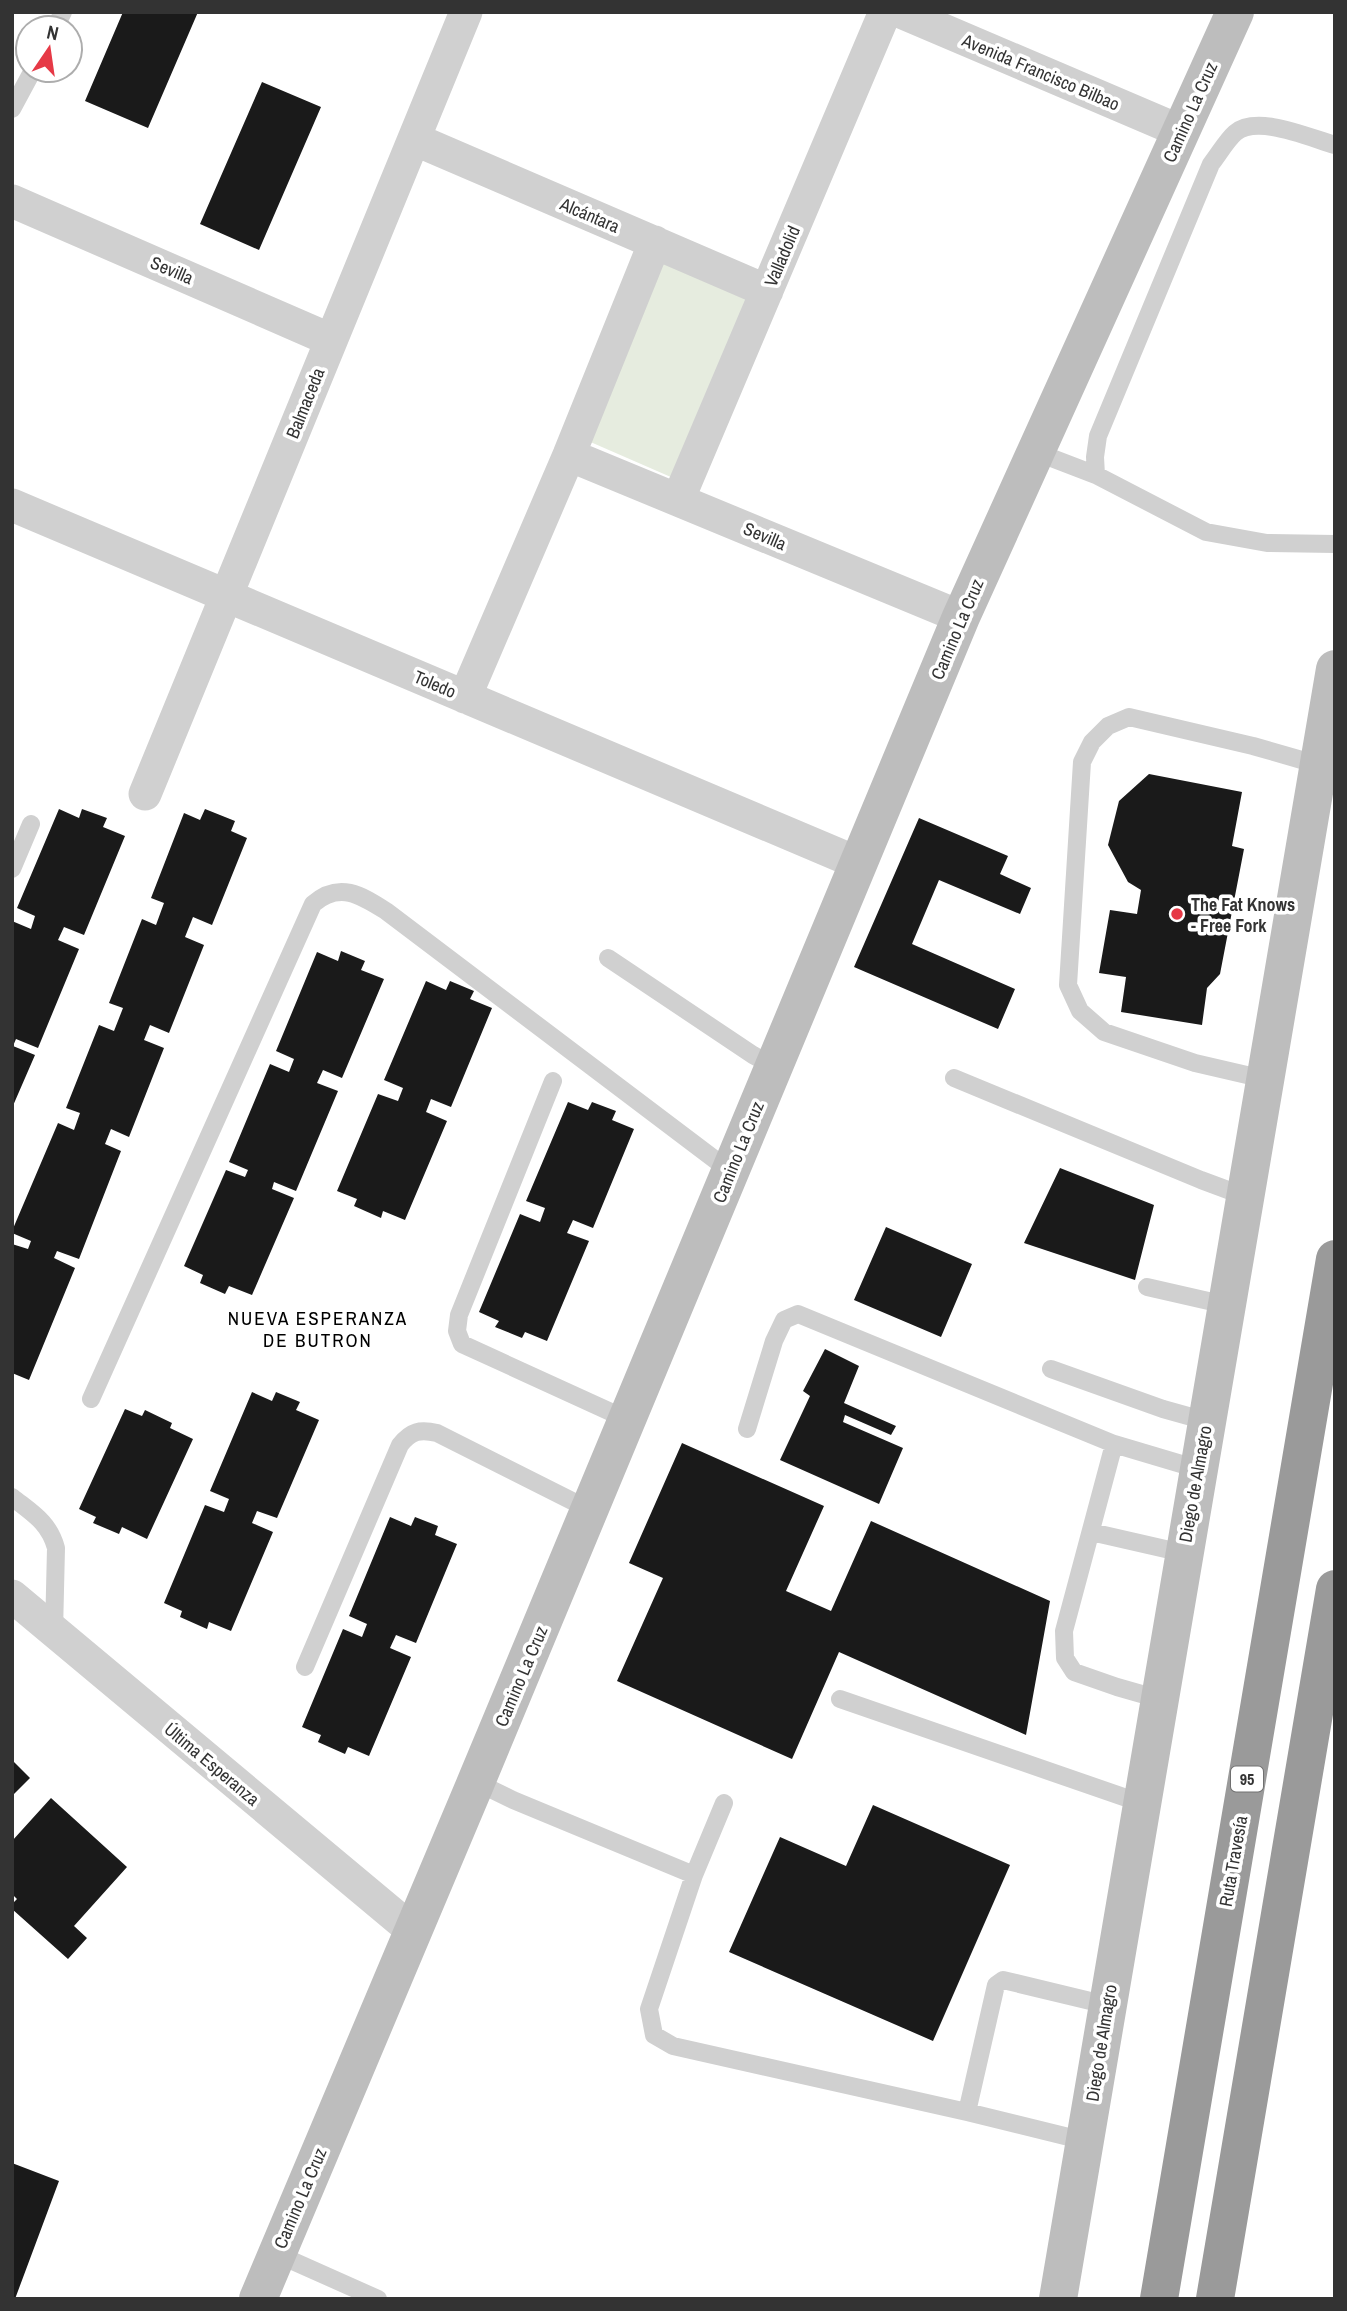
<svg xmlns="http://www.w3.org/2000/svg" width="1347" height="2311" font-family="'Archivo Narrow',sans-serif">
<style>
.green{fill:#e6ecdf}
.building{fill:#1a1a1a}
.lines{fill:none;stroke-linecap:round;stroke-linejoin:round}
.lane{stroke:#d0d0d0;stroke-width:18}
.street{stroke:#d0d0d0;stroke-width:33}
.secondary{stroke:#bdbdbd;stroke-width:38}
.highway{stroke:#9a9a9a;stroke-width:38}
.poi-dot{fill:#e63946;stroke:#fff;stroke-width:2.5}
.labels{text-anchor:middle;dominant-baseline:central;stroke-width:7;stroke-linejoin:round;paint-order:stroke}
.shield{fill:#fff;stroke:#707070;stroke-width:2}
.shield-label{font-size:16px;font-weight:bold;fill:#333}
.street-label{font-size:18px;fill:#333;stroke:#fff}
.poi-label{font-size:18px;font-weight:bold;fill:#333;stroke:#fff;text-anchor:start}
.neighbourhood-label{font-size:19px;letter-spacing:2px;fill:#000;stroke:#fff}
</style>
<rect width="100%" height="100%" fill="#fff"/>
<path class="green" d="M660 261 756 303 680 481 579 437Z"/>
<path class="building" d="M123 12H198L148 128 85 101Z
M262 82 321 107 259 250 200 224Z
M1149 774 1242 792 1232 846 1244 849 1220 974 1207 988 1202 1025 1121 1012 1126 977 1099 973 1110 910 1137 914 1141 890 1128 882 1108 845 1119 801Z
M59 809 79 818 82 809 107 818 103 827 125 836 84 935 64 927 58 940 79 949 38 1048 16 1039 13 1046 35 1055 12 1108V921L31 929 35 916 17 908Z
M205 809 235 821 231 831 247 838 212 925 193 917 185 937 204 945 169 1033 150 1025 144 1040 164 1048 129 1137 111 1129 105 1144 121 1151 79 1259 57 1251 54 1258 75 1268 29 1380 12 1373V1244L28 1249 31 1241 12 1233V1231L58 1123 74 1130 80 1113 66 1108 99 1025 114 1031 123 1008 109 1003 142 919 156 925 164 903 151 898 184 813 200 820Z
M919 818 1008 856 1000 874 1031 888 1020 914 939 880 912 944 1015 989 998 1029 854 967Z
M341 951 365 961 361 970 384 979 342 1078 323 1070 317 1083 338 1091 296 1191 274 1182 272 1189 294 1198 252 1295 229 1286 225 1294 200 1283 203 1275 184 1266 226 1170 245 1177 248 1170 229 1162 270 1064 289 1072 294 1059 276 1051 317 952 338 961Z
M426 981 446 990 450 981 474 991 470 999 492 1008 451 1107 431 1099 426 1112 447 1121 405 1220 383 1211 381 1218 354 1206 357 1199 337 1191 378 1094 398 1101 403 1088 384 1080Z
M568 1102 588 1110 592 1102 616 1111 612 1120 634 1129 593 1228 573 1220 567 1233 589 1241 547 1341 525 1332 522 1338 495 1327 499 1321 479 1312 520 1214 540 1222 545 1208 526 1201Z
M1060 1168 1154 1205 1135 1280 1024 1243Z
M886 1227 972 1264 941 1337 854 1300Z
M825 1349 859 1366 844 1403 896 1426 891 1435 845 1415 843 1422 903 1448 879 1504 780 1460 810 1396 803 1391Z
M252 1392 272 1401 276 1392 300 1402 296 1410 319 1420 277 1518 257 1511 252 1523 273 1532 231 1631 209 1622 207 1629 180 1617 182 1611 164 1603 205 1505 224 1512 229 1499 210 1491Z
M125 1409 142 1416 145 1410 172 1423 170 1428 193 1439 147 1539 122 1527 119 1534 93 1523 96 1517 79 1509Z
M682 1443 824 1506 786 1591 831 1611 871 1521 1050 1601 1026 1735 839 1652 792 1759 617 1681 663 1578 629 1563Z
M390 1517 411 1526 415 1517 438 1526 435 1535 457 1544 416 1643 396 1635 390 1648 411 1657 369 1756 348 1747 345 1754 318 1742 321 1735 302 1727 343 1629 362 1637 367 1624 349 1616Z
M12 1760 30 1778 12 1796Z
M51 1798 127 1867 74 1926 87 1938 68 1959 12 1909V1904L17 1899 12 1894V1841Z
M873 1805 1010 1865 933 2041 729 1952 780 1837 846 1866Z
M12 2163 59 2181 15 2299H12Z"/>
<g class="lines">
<path class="lane" d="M55 28 63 12
M12 109 33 70
M1335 145C1310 138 1257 114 1235 133 1226 141 1219 154 1211 164L1098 436 1095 457 1096 475 1206 532 1267 543 1335 544
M1036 452 1096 475
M12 869 31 824
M608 958 753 1055 773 1066
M954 1078 1201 1180 1244 1196
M1264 1079 1195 1063 1104 1032 1080 1011 1068 985 1082 762 1092 742 1108 726 1129 717 1253 746 1319 765
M553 1081 459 1315 457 1331 462 1344 626 1419
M1147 1287 1226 1305
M1051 1369 1163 1409 1206 1421
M91 1399 313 904C339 881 361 895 386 911L730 1171
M747 1429 774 1341 784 1320 798 1314 1114 1444
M12 1497C32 1513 49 1522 56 1548L54 1632
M1091 1532 1183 1553
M305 1667 400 1445C411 1431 420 1429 437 1433L590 1510
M840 1699 1141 1803
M1159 1699 1117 1687 1074 1672 1065 1658 1064 1631 1114 1444 1198 1469
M476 1782 513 1800 694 1875
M724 1803 694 1875 649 2009 654 2035 673 2046 967 2112 1085 2141
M967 2112 996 1985 1003 1980 1107 2005
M277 2254 378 2299"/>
<path class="street" d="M901 12 1180 131
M414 139 767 291
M12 201 331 340
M569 455 961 617
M678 500 885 12
M12 505 858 863
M465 697 569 455 655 242
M145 794 466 12
M12 1596 413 1931"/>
<path class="secondary" d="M258 2299 476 1782 961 617 1235 12
M1058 2299 1335 669"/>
<path class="highway" d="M1159 2299 1335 1259
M1215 2299 1335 1589"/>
</g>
<circle class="poi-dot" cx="1177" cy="914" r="7"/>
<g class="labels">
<rect class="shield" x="1231" y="1766.5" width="32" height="25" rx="5"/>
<g class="shield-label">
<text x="1247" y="1779">95</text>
</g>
<g class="street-label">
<text transform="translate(1041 72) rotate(23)">Avenida Francisco Bilbao</text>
<text transform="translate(1190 112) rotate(-66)">Camino La Cruz</text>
<text transform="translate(590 215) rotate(23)">Alcántara</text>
<text transform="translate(782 256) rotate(-67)">Valladolid</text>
<text transform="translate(172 270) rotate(23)">Sevilla</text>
<text transform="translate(305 403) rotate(-68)">Balmaceda</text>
<text transform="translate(765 536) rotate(23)">Sevilla</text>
<text transform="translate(957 629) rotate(-67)">Camino La Cruz</text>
<text transform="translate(435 684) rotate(23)">Toledo</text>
<text transform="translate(738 1152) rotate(-68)">Camino La Cruz</text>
<text transform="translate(1195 1484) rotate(-80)">Diego de Almagro</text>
<text transform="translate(521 1676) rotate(-67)">Camino La Cruz</text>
<text transform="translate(212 1764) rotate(40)">Última Esperanza</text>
<text transform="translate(1233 1861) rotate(-80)">Ruta Travesía</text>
<text transform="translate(1101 2043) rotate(-81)">Diego de Almagro</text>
<text transform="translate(300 2198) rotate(-67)">Camino La Cruz</text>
</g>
<g class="poi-label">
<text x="1191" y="904">The Fat Knows<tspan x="1191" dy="21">- Free Fork</tspan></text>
</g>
<g class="neighbourhood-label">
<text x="318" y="1318">NUEVA ESPERANZA<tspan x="318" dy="22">DE BUTRON</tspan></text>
</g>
</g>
<rect width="1347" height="2311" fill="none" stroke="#333333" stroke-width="28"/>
<g transform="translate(49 49) rotate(13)"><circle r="33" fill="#ffffff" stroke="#adadad" stroke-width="2"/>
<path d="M0-5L12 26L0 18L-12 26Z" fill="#e63946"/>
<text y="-10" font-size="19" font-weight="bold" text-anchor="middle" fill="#333333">N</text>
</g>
</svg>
